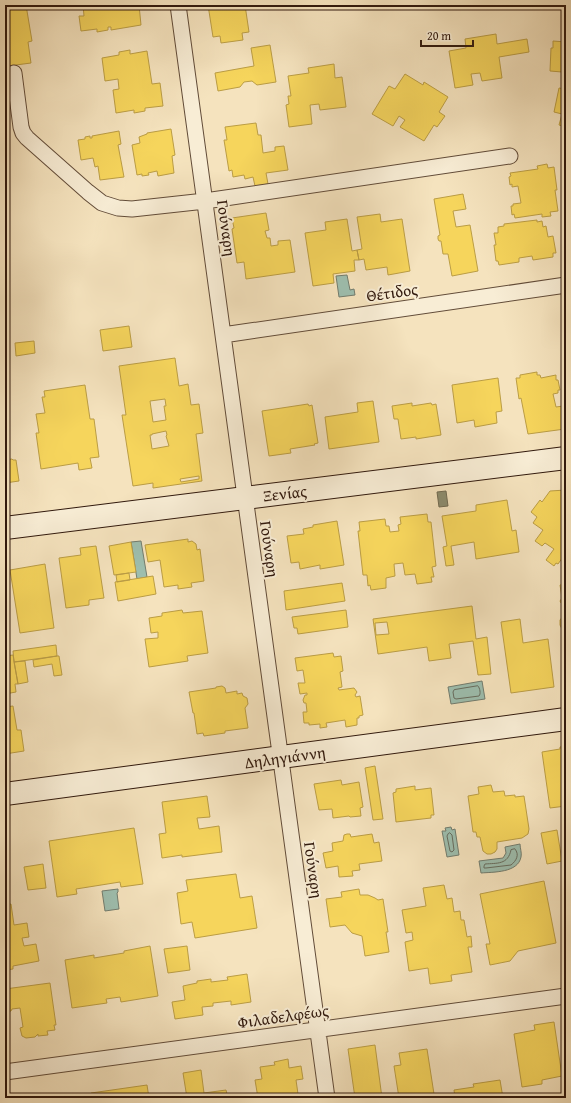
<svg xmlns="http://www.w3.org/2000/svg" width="571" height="1103" font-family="'Gentium Book Plus',serif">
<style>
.water{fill:#9dbeae;stroke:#727c6e}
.homes{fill:#f6d55c;stroke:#bb9d44;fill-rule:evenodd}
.industry{fill:#8c8c6e;stroke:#716a51}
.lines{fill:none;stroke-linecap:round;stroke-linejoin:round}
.shore{stroke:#676c5e;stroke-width:1}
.street-casing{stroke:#624c39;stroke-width:17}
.secondary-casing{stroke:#31190d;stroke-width:24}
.street{stroke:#f8edd5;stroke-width:15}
.secondary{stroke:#f8edd5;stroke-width:22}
.labels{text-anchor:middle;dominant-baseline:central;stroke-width:4;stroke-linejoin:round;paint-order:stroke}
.street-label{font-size:16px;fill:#31190d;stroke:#f8edd5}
</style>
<rect width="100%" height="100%" fill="#f5e3be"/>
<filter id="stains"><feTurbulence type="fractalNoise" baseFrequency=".005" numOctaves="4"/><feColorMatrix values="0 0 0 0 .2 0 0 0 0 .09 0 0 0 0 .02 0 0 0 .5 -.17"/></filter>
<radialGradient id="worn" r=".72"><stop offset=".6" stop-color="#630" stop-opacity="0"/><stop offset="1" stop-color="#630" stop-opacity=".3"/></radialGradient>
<path class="water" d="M347 275 350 290 354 289 355 295 339 297 336 276Z
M141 541 147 577 137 579 131 542Z
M482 681 485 699 451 704 448 687Z
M451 827 452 830 455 829 459 855 447 857 442 831H446L445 828Z
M520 844C520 848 522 853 521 857 518 873 493 872 481 873L479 861 503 858 506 853 505 847Z
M118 889V892L117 893 119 909 105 911 102 891Z"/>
<path class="homes" d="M5 5H26L32 41 28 42 31 63 8 66 7 60H8L5 45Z
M83 5H139L141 25 111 30V27H108V30L97 32V29L81 31 79 16H84Z
M208 5H245L249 32 242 33 243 40 221 43 220 36 213 37Z
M496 34 497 44 527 39 529 52 499 57 502 78 482 81 480 73 471 74 473 85 455 88 449 51 466 48 465 39Z
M553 41 566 42V75H562V72L550 71 551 48H553Z
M270 45 276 82 257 85 252 81 244 82 240 87 218 91 215 73 254 66 251 48Z
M130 50V54L147 51 152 84 160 83 163 106 145 108V111L134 113V110L116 113 113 90 119 89 118 79 105 81 102 58 119 55V52Z
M334 64 335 78 342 77 346 107 320 110 319 104 310 105 312 124 289 127 286 105 289 104 288 96H291L288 76 309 73 308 68Z
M405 74 423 85 424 82 448 97 439 112 445 116 437 127 434 125 424 141 400 127 405 120 399 116 393 126 372 114 389 86 395 89Z
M559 88 566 89V127L559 125 562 114 554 112Z
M256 123 258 135H261L263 153 275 151V147L284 146 288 170 266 173 268 184 255 186 253 177 245 179 244 175 233 177 232 170 229 171 224 140H227L225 127Z
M171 129 175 155 172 156 174 173 158 176 157 171 148 173 149 175 142 176V174L137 175 132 145 140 143 139 137 147 134V133Z
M119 131 121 144 118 145 124 177 100 180 98 166 95 167 93 158 81 160 78 140 85 139V137L90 136V138H92V136Z
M547 164 548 168 554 167 557 190H555L558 211 550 212 551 216 542 217V214L515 218 514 214 512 215 511 206H513V204L521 203 518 186 512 187V184L510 185 509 177 511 176 510 173 538 169 537 166Z
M463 194 466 209 453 211 456 227 470 225 478 271 452 276 448 254H443L441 241H439L438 239V236L440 235 434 199Z
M266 213 269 230 265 231 267 238H270L271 246 278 245V241L290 240 295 272 246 279 244 262 237 263 232 229 234 228 232 218Z
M380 214 381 222 402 219 410 271 388 275 387 267 366 270 364 259 359 260 357 250 362 249 357 217Z
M347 219 352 251 357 250 359 260H354L355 271 333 274 334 283 313 286 305 233 326 230 325 222Z
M537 220V222L542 221 543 227 546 226 548 237 553 236 556 253H553V257L533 260 532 256 519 258V262L499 265 498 261H496L494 245H496L494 233H498V227L504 226V224Z
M129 326 132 347 103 351 100 330Z
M34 341 35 353 16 356 15 343Z
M175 358 179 386 188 384 191 405 199 404 203 433 196 434 202 481 153 488V483L133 486 122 415H126L119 366ZM165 399 166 406H164L166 420 153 422 150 401ZM166 431 167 435 166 436 169 446 152 449 150 435H152V434ZM199 476V479L181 482 180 479Z
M537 372V375H540L541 378 556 375V380H558L560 390H558V393L553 394 556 407 563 406 566 422 564 423 565 429 528 434 521 398 519 399 516 378H520V375Z
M498 378 502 411 496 412 497 423 475 427 474 420 457 423 452 385Z
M85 385 90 419H94L99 457 90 458 92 468 79 470 78 463 41 469 36 433H39L36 414 45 413 42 397H45L44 391Z
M373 401 379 442 329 449 325 417 358 412 357 403Z
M412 403V406L431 403 432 405 436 404 441 435 416 439V437L401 439 398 419H394L392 406Z
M308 404 309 406 312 405 318 443 314 444 315 445 290 449 291 453 269 456 262 411Z
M12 459 13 460H16L19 481 5 483V460Z
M566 490V559L563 557 558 564 556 563 554 566 546 560 554 549 545 543 542 546 535 541 543 530 533 523 537 517 531 512 540 500 542 502 550 491Z
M507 500 512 531 516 530 519 552 476 559 474 542 451 546 454 565 446 566 443 547 447 546 442 516 476 511V505Z
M427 514 428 522H431L436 566 432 567 434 577H431L432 582 417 584 415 574 405 575 403 563 394 564 395 576 386 578V588L371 590 370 585 368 586 367 575H363L358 531H360L359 522 385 519 386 526H389L390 532 399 531 398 525 401 524 400 517Z
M337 521 344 565 320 569V565L300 569 299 562 291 563 287 536 304 534 303 529 313 527V525Z
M188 539V542L192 541 196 544 197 550 200 549 204 581 191 583 192 587 178 589V585L164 587 160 560 148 562 145 545Z
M131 542 136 572 114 575 109 546Z
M96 546 104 598 89 600V605L66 608 59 558 81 555 80 548Z
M45 564 54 628 20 633 10 570Z
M129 573 130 580 117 582 116 575Z
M153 576 156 594 118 601 115 582Z
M342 583 345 601 286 610 284 591Z
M566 584V632L562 629 560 625V620L564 615 563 603H561L560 601 562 598 560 585Z
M472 606 476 639 487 637 491 674 478 675 473 641 449 644 451 658 429 661 427 647 378 654 373 619ZM387 622 389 634 376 635 375 623Z
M182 610 183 613 202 611 208 653 187 656 188 661 149 667 145 639 158 638V632L151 633 149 618 162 616V613Z
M346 610 348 627 298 634 297 628H294L292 617Z
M520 619 523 643 548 639 554 687 511 693 501 622Z
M56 645 57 656 14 662 13 651Z
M333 653 334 657 341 656 343 671 340 672 342 687 338 688 339 690 354 688 357 692 355 695 356 697 360 696 363 715 359 716V718H357V725L346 727 345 720 326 723 327 727 320 728V724L309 725V723H304L303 712H307L306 703H304L303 700 305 695H307V693L300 694 298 683H305L303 670 297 671 295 658Z
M13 655 18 684H15L16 692 5 694V656Z
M57 656H59L62 675 54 676 52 664 34 667 33 660Z
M25 661 28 682 18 684 14 662Z
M222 686 225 688 226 693 237 691V694L242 693 243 696 247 698 248 704 245 708 248 728 225 731V733L204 736 203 733 197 734 194 713H193L189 692 216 688V687Z
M13 706 17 730H21L24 751 5 754V707Z
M566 746V806L550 808 542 752 560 749V747Z
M375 766 383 819 373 820 365 768Z
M341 780 342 785 359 782 363 807 360 808 361 816 350 817 349 816 333 818 332 809 319 810 314 784Z
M491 785 493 792 504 791 505 796 515 795V797L524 796 529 829 528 834 522 838 497 842V849L495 852 491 854H487L483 851 480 837H477L476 832H473L468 796 479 794 478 787Z
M415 786V790L431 788 434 815H431V818L396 822 393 793 396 792V789Z
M207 796 210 817 197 818 199 829 219 826 222 852 182 857V855L162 858 159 834 166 833 162 802Z
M134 828 143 884 121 887 120 882 76 889 77 894 57 897 49 841Z
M557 830 562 861 547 864 541 833Z
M347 834H350L351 837 372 834 374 843 379 842 382 861 359 864 360 870 352 871 353 876 339 877 338 866 326 868 323 853 333 851 332 843 343 841 344 835Z
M43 864 46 888 28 890 24 867Z
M236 874 240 898 252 896 257 928 195 938 192 922 181 924 177 893 188 891 186 880Z
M544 881 556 943 518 951 510 961 490 965 486 944H490L480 894Z
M444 885 447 899 452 898 454 912 460 911 461 920H464L467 937 471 936 472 947H468L472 972 451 975 452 981 430 984 428 968 409 971 405 942 413 940 412 932 406 933 402 910 426 906 423 888Z
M359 889 360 895H368L375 898 378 900 383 899 388 932H386L389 952 365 956 362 936 352 933 345 925 330 927 326 899 342 897 341 892Z
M11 904 14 925 27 923 29 937 22 938 24 946 36 944 39 961 13 966V969L5 970V905Z
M150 946 158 996 121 1002 120 997 106 999 107 1003 72 1008 65 960 94 955V958L124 953V951Z
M187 946 190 970 168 973 164 949Z
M247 974 251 1002 231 1005V1001L213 1003V1006L202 1007 203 1015 175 1019 172 1002 185 1000 183 986 197 983V981L211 979V982L228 980 227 977Z
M50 983 56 1025H54L55 1030 47 1031 48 1035 38 1036V1034L35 1037 26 1038 22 1036 20 1028 23 1027 20 1008 12 1009 11 1011 6 1012 5 1011V989Z
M554 1022 562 1076 542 1080V1084L522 1087 514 1034 535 1030 534 1025Z
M375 1045 382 1098H355L348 1049Z
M427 1049 434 1094 414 1098H399L394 1066 401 1065 399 1053Z
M288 1059 289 1068 301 1066 303 1079 296 1080 298 1094 273 1098H258L255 1080 262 1079 260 1067 275 1065 274 1062Z
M201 1070 204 1093 226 1090 228 1098H187L183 1073Z
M500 1080 503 1098H455L454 1090 474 1087 473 1084Z
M147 1085 149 1098H92L91 1093Z"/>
<path class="industry" d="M446 491 448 506 439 507 437 492Z"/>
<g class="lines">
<path class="shore" d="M478 686C480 688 481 694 479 696L456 699 454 698 453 692 454 690Z
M450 833 452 835 454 850 452 852 450 851 447 836 448 834Z
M515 849C520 855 516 861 511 865L486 868H484V866L485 864C497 863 508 865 511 850Z"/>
<g class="street-casing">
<path id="street" d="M178 5 327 1098
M14 73 21 127 23 133 27 138 88 192 102 203 118 208 132 209 205 201 510 156
M223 335 566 285
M5 1072 566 996"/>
</g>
<g class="secondary-casing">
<path id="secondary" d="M5 528 566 458
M5 794 566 719"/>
</g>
<use href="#street" class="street"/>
<use href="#secondary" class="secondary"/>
</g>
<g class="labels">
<g class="street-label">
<text transform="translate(227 228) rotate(82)">Γούναρη</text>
<text transform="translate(392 292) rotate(-8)">Θέτιδος</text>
<text transform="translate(285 493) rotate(-7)">Ξενίας</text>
<text transform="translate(270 549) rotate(82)">Γούναρη</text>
<text transform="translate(285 757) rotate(-8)">Δηληγιάννη</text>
<text transform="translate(314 870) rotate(82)">Γούναρη</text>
<text transform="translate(283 1016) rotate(-8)">Φιλαδελφέως</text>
</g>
</g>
<rect width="571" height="1103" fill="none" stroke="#f5e3be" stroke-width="20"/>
<rect x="6" y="6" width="559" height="1091" fill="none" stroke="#31190d" stroke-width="2"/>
<rect x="10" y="10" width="551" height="1083" fill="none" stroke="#31190d"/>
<path d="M421 40v6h52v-6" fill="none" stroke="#31190d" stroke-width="2"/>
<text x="427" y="40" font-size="12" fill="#31190d" stroke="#f8edd5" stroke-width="3" paint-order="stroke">20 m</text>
<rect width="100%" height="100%" filter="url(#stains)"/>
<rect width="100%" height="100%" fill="url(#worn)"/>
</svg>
